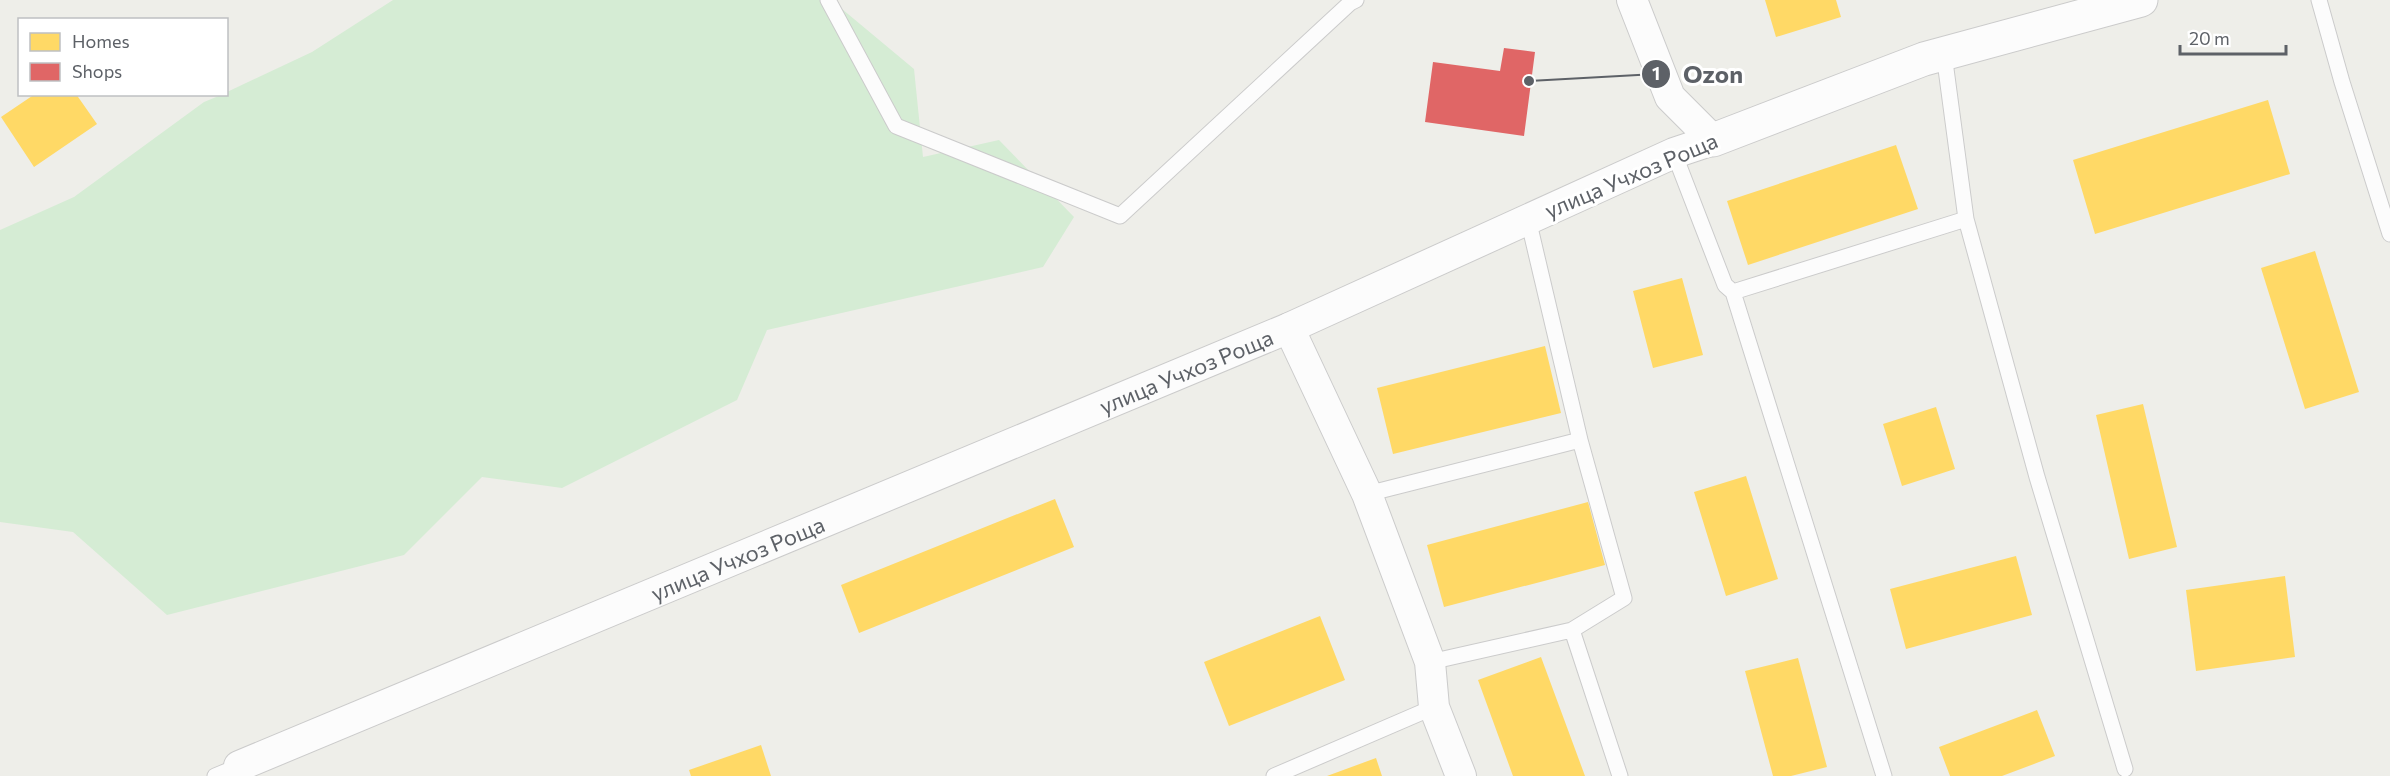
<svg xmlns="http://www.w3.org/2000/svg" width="2390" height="776" font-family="Commissioner,sans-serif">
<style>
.green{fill:#d5ecd4}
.homes{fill:#ffd966}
.shops{fill:#e06666}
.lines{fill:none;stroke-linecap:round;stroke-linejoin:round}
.service-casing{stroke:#cbcbcb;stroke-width:17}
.minor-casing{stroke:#cbcbcb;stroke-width:32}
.tertiary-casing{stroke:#cbcbcb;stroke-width:35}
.service{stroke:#fcfcfc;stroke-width:15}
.minor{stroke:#fcfcfc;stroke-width:30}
.tertiary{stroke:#fcfcfc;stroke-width:33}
.labels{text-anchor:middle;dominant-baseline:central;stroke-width:6;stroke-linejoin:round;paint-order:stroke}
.street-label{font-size:22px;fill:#5d6167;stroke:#fff}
.leader{fill:none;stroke:#5d6167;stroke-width:2}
.callout-dot{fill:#5d6167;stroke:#fff;stroke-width:2}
.mark-label{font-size:18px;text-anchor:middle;font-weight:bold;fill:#fff}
.callout-label{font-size:24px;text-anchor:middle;font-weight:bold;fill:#5d6167;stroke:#fff;stroke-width:6;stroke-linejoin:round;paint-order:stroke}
</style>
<rect width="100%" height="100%" fill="#eeeee9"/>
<path class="green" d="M393 0H825L836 4 914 69 923 157 999 140 1074 217 1043 267 767 330 737 400 562 488 482 477 404 555 167 615 73 532 0 522V230L74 197 204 102 221 95 226 94 227 92 312 52Z"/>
<path class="homes" d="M1765 0H1836L1841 17 1776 37Z
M35 94H76L97 124 34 167 1 117Z
M2268 100 2290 174 2095 234 2073 160Z
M1896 145 1918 209 1748 265 1727 201Z
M2315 251 2359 392 2305 409 2261 268Z
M1682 278 1703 355 1653 368 1633 291Z
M1545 346 1561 413 1393 454 1377 388Z
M2143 404 2177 547 2129 559 2096 415Z
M1936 407 1955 469 1902 486 1883 424Z
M1746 476 1778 579 1726 596 1694 492Z
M1055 499 1074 547 859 633 841 585Z
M1588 502 1605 565 1444 607 1427 545Z
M2016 556 2032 615 1906 649 1890 589Z
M2285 576 2295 657 2196 671 2186 590Z
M1320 616 1345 680 1229 726 1204 662Z
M1541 657 1585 776H1513L1478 680Z
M1798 658 1827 767 1791 776H1773L1745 671Z
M2037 710 2055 756 2002 776H1950L1939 747Z
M761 745 771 776H691L689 770Z
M1376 758 1382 776H1327Z"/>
<path class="shops" d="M1504 48 1535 52 1524 136 1425 122 1433 62 1500 71Z"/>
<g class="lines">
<g class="service-casing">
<path id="service" d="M828 0 896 126 1120 216 1350 3 1356 0
M2319 0 2342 82 2390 234
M1674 153 1725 285 1733 292 1884 776
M1528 219 1580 440
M1966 219 2037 477 2125 769
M1733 292 1966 219 1944 54
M1367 494 1580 440 1624 598 1572 630
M1430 662 1572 630 1620 776
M215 776 239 766
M1274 776 1434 707"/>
</g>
<g class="minor-casing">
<g id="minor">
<path d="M1289 328 1367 494 1430 662 1434 707 1461 776"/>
<path id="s1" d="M239 766 1289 328 1674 153 1713 140 1670 97 1632 0"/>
</g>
</g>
<g class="tertiary-casing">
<path id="tertiary" d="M1713 140 1924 59 2141 0"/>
</g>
<use href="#service" class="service"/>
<use href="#minor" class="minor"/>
<use href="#tertiary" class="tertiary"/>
</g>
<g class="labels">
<g class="street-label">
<text transform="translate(1631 175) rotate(-23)">улица Учхоз Роща</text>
<text stroke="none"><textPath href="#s1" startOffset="1026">улица Учхоз Роща</textPath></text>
<text stroke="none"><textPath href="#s1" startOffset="540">улица Учхоз Роща</textPath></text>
</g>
</g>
<path class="leader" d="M1529 81L1656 74"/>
<g class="callout-dot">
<circle cx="1529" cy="81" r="6"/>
<circle cx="1656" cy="74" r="15"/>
</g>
<g class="mark-label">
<text x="1656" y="80">1</text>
</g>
<g class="callout-label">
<text x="1713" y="83">Ozon</text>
</g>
<rect x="18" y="18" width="210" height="78" fill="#ffffff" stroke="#bec0c2" stroke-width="1.5"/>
<rect x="30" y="33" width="30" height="18" fill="#ffd966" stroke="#bec0c2" stroke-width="1.5"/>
<text x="72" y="48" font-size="18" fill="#5d6167">Homes</text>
<rect x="30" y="63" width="30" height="18" fill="#e06666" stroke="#bec0c2" stroke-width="1.5"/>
<text x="72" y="78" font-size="18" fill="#5d6167">Shops</text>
<path d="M2180 45v9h106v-9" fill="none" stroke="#5d6167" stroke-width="3"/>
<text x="2189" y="45" font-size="18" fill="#5d6167" stroke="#ffffff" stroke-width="4.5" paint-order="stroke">20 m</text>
</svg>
